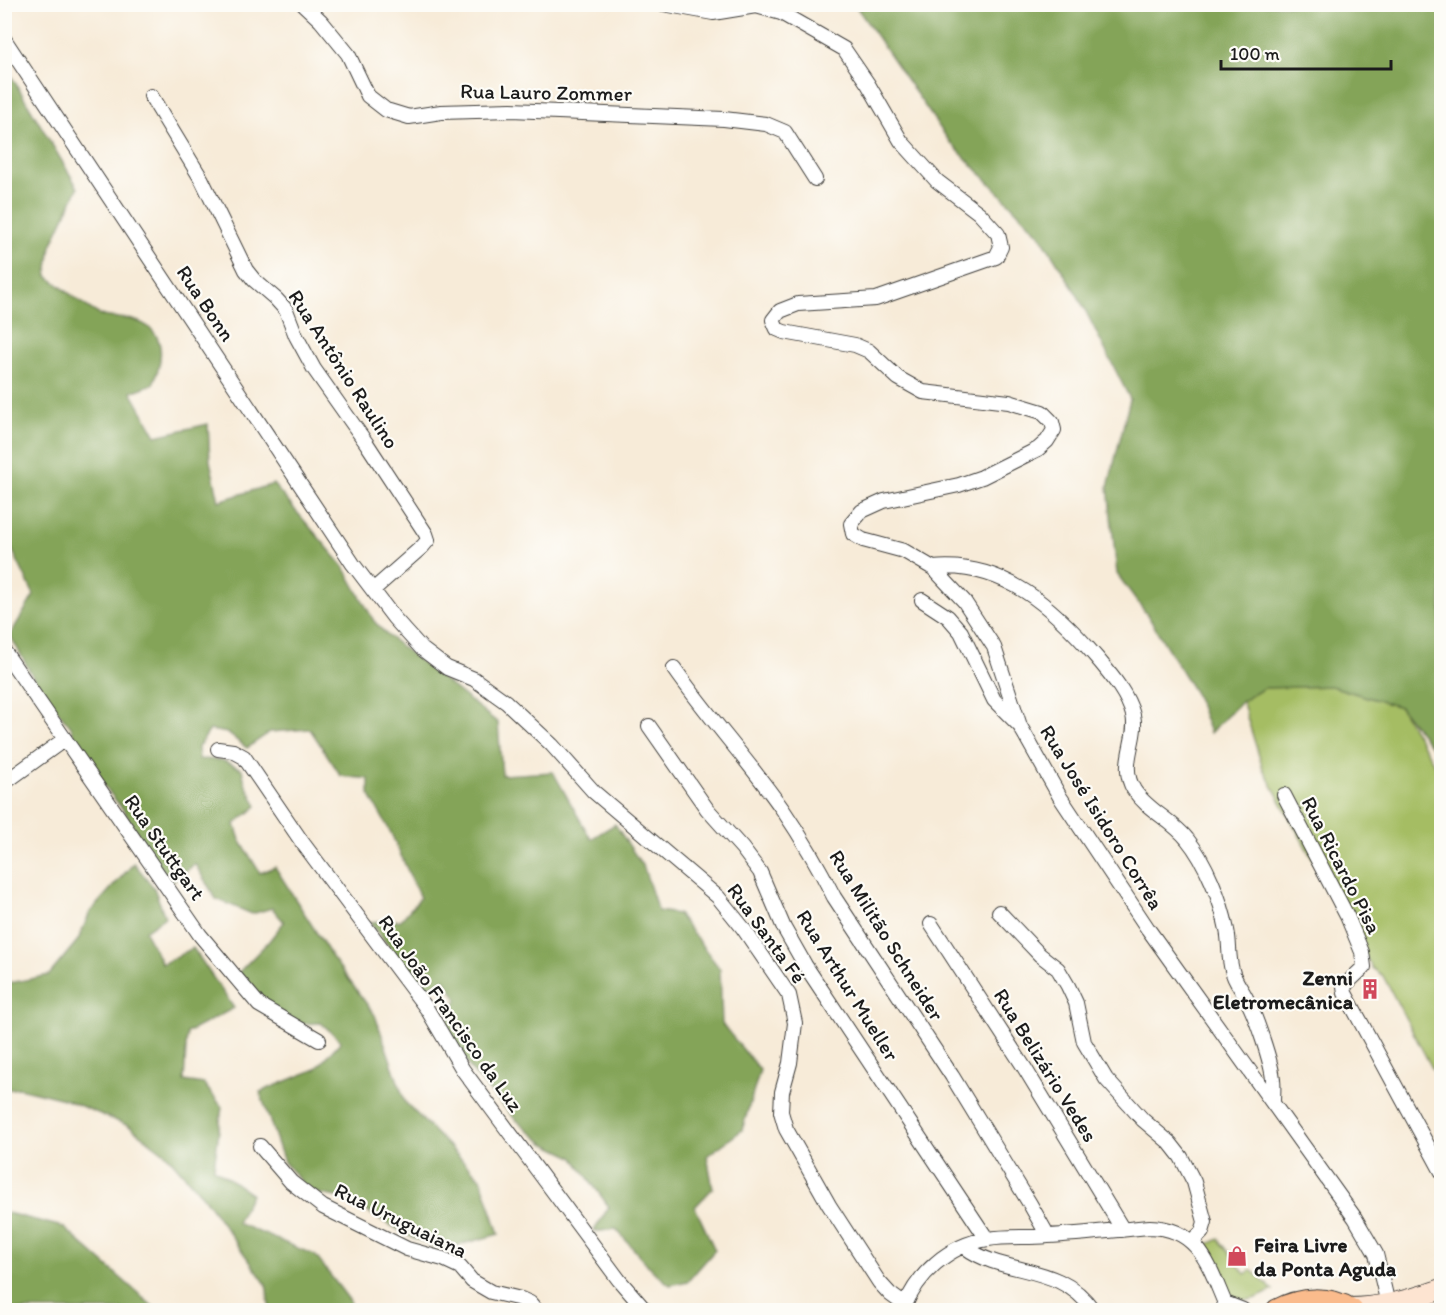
<svg xmlns="http://www.w3.org/2000/svg" width="1446" height="1315" font-family="Itim,sans-serif">
<style>
.green{fill:#a5bd63;stroke:#606c40;stroke-width:1.5}
.forest{fill:#84a459;stroke:#50603a;stroke-width:1.5}
.lines{fill:none;stroke-linecap:round;stroke-linejoin:round}
.minor-casing{stroke:#3d3b38;stroke-width:16}
.secondary-casing{stroke:#3d3b38;stroke-width:22}
.primary-casing{stroke:#3d3b38;stroke-width:23}
.minor{stroke:#fff;stroke-width:14}
.secondary{stroke:#fde4d1;stroke-width:20}
.primary{stroke:#fabb8c;stroke-width:21}
.labels{text-anchor:middle;dominant-baseline:central;stroke-width:4.5;stroke-linejoin:round;paint-order:stroke}
.street-label{font-size:21px;fill:#1c1c1c;stroke:#fdfcf7}
.poi-label{font-size:21px;font-weight:bold;fill:#1c1c1c;stroke:#fdfcf7;text-anchor:end}
</style>
<rect width="100%" height="100%" fill="#fdfcf7"/>
<filter id="ink" filterUnits="userSpaceOnUse"><feTurbulence type="fractalNoise" baseFrequency=".0167" numOctaves="2"/><feDisplacementMap in="SourceGraphic" scale="12" xChannelSelector="R" yChannelSelector="G"/><feConvolveMatrix kernelMatrix="1 2 1 2 8 2 1 2 1" color-interpolation-filters="sRGB"/></filter>
<filter id="wash" filterUnits="userSpaceOnUse"><feTurbulence type="fractalNoise" baseFrequency=".008" numOctaves="4" result="noise"/><feDisplacementMap in="SourceGraphic" scale="24" xChannelSelector="R" yChannelSelector="G"/><feGaussianBlur stdDeviation="1.35" result="paint"/><feColorMatrix in="noise" values="0 0 0 0 0 0 0 0 0 0 0 0 0 0 0 0 0 1.4 0 .05"/><feComposite in="paint" operator="in"/></filter>
<g filter="url(#wash)">
<rect width="100%" height="100%" fill="#f7ebd8"/>
<path class="green" d="M1331 686 1400 707 1441 775V1085L1383 976 1372 968 1263 769 1242 701 1264 688Z
M1219 1239 1245 1274 1251 1270 1273 1290C1248 1303 1238 1307 1220 1282L1225 1278 1206 1245Z"/>
<path class="forest" d="M855 5H1441V759L1400 707 1331 686 1264 688 1242 701 1210 733 1196 695 1148 616 1117 574 1108 487 1130 399 1078 296 1040 235 949 141Z
M10 74 78 188 51 246 47 276C60 285 88 310 101 315 110 319 123 317 133 320 167 329 164 358 153 384L131 392 156 436 208 424 210 461 219 501 273 484 344 567 374 621 387 635 498 723 502 775 553 772 591 839 615 824 644 868 658 911 678 914 720 969 722 1024 760 1070 742 1130 707 1156 713 1188 695 1207 715 1250 688 1281 670 1285 653 1271 616 1229 593 1232 609 1207 573 1157 544 1143 514 1118 471 1070 446 1025 457 999 445 979 424 989 369 922 401 920 420 898 390 831 369 794V779L341 776 310 729 270 732 247 748 227 733 210 730 198 747 199 759 222 760 242 769 245 783 257 806 235 824 240 840 260 873 275 867 332 957 375 1015 405 1102 481 1179 499 1234 441 1250 409 1236 346 1199 310 1192 284 1162 260 1092 316 1069 341 1041 321 1023 299 1024 261 1003 236 975 269 941 284 922 272 908 252 914 216 899 195 864 172 882 152 857 124 811 81 756 71 727 39 688 10 635 34 595 5 535 4 251 7 250 4 246V83Z
M134 863 154 888 165 917 145 931 162 964 193 948 234 1008 187 1033 184 1081 204 1084 222 1107 214 1168 251 1194 237 1223 315 1255 350 1301V1310H270L266 1284 204 1198 166 1154 129 1126 64 1099 19 1088 5 1090V984L49 975 78 940 90 912Z
M8 1213 63 1227 157 1310H5L4 1215Z"/>
</g>
<g filter="url(#ink)">
<g class="lines">
<g class="minor-casing">
<path id="minor" d="M303 4 321 21 348 54 368 96 386 110 409 117 441 112 511 110 724 119 766 124 785 132 815 179
M663 4 713 13 756 6 781 13 844 49 868 84 901 141 937 181 979 213 998 234 1001 247 996 257 876 299 798 304 780 311 773 320 777 329 784 332 855 345 869 351 898 378 923 392 1009 402 1042 412 1052 422 1054 430 1047 441 1038 449 982 477 959 485 884 501 862 511 851 524 853 534 863 540 904 551 933 568 964 601 994 647 1020 726 1060 797 1148 929 1355 1218 1376 1254 1388 1304
M4 39 353 564 394 618 422 649 447 668 474 679 506 702 552 745 594 792 718 897 743 928 789 995 795 1023 790 1063 782 1092 781 1112 786 1129 829 1205 879 1282 890 1294 905 1305
M151 96 202 180 246 270 254 280 276 299 286 310 296 336 314 369 367 444 426 534 428 540 423 546 373 590
M933 568C1004 561 1054 608 1097 658 1111 675 1127 693 1133 715 1139 739 1118 764 1134 790 1147 810 1172 820 1187 839 1206 862 1221 900 1227 930 1230 943 1228 957 1232 970 1234 981 1242 989 1246 998 1255 1014 1272 1063 1273 1080 1274 1087 1273 1095 1273 1103
M922 600 948 617 961 632 994 700 1020 726
M4 651 200 935 259 1005 319 1040
M674 668C708 717 749 761 783 810 802 838 819 867 834 897L952 1076 1030 1204 1048 1236
M649 726 707 809 742 848 760 872 784 928 805 965 987 1239
M218 749 233 751 244 757 302 842 427 1009 463 1070 619 1280 645 1310
M4 783 65 739
M1284 795 1347 916 1362 952 1364 967 1344 986 1345 993 1442 1172
M999 912 1040 955 1058 969 1068 986 1076 1003 1084 1042 1106 1079 1143 1120 1170 1143 1181 1157 1194 1182 1205 1222 1202 1232 1192 1242
M931 924 1024 1067 1123 1230
M260 1146 291 1182 323 1207 407 1249 443 1259 460 1267 472 1281 491 1292 521 1299 530 1303 536 1310
M965 1247C1005 1277 1060 1262 1093 1310
M1225 1303 1243 1310
M903 1310C917 1274 948 1245 988 1239 1007 1236 1028 1238 1048 1236 1082 1234 1116 1230 1150 1227 1202 1228 1210 1271 1228 1310"/>
</g>
<g class="secondary-casing">
<path id="secondary" d="M1348 1308C1380 1308 1411 1300 1442 1289"/>
</g>
<g class="primary-casing">
<path id="primary" d="M1277 1310C1300 1297 1330 1296 1352 1310"/>
</g>
<use href="#minor" class="minor"/>
<use href="#secondary" class="secondary"/>
<use href="#primary" class="primary"/>
</g>
</g>
<defs>
<g id="building-bare" transform="scale(1.62)"><path d="M-4-6H4V6H1V3H-1V6H-4ZM-2.5-4.3h1.7v1.8h-1.7ZM.8-4.3h1.7v1.8H.8ZM-2.5-1h1.7V.8h-1.7ZM.8-1h1.7V.8H.8Z" fill="#d1495b" stroke="#fdfcf7" stroke-width="2.5" paint-order="stroke"/></g>
<g id="shop-bare" transform="scale(1.62)"><path d="M-5-2.5h2.3a2.7 3.5 0 0 1 5.4 0H5L5.5 6h-11ZM-1.5-2.5h3a1.5 2.3 0 0 0-3 0Z" fill="#d1495b" stroke="#fdfcf7" stroke-width="2.5" paint-order="stroke"/></g>
</defs>
<g fill-rule="evenodd">
<use href="#building-bare" x="1370" y="989"/>
<use href="#shop-bare" x="1237" y="1256"/>
</g>
<g class="labels">
<g class="street-label">
<text transform="translate(546 92) rotate(1)">Rua Lauro Zommer</text>
<text transform="translate(206 303) rotate(56)">Rua Bonn</text>
<text transform="translate(344 369) rotate(57)">Rua Antônio Raulino</text>
<text transform="translate(1102 817) rotate(58)">Rua José Isidoro Corrêa</text>
<text transform="translate(165 847) rotate(55)">Rua Stuttgart</text>
<text transform="translate(1342 865) rotate(63)">Rua Ricardo Pisa</text>
<text transform="translate(767 933) rotate(54)">Rua Santa Fé</text>
<text transform="translate(887 935) rotate(58)">Rua Militão Schneider</text>
<text transform="translate(848 985) rotate(58)">Rua Arthur Mueller</text>
<text transform="translate(451 1013) rotate(55)">Rua João Francisco da Luz</text>
<text transform="translate(1046 1065) rotate(58)">Rua Belizário Vedes</text>
<text transform="translate(401 1220) rotate(26)">Rua Uruguaiana</text>
</g>
<g class="poi-label">
<text x="1353" y="977">Zenni<tspan x="1353" dy="24">Eletromecânica</tspan></text>
<text x="1254" y="1244" text-anchor="start">Feira Livre<tspan x="1254" dy="24">da Ponta Aguda</tspan></text>
</g>
</g>
<rect width="1446" height="1315" fill="none" stroke="#fdfcf7" stroke-width="24"/>
<path d="M1221 60v9h170v-9" fill="none" stroke="#1c1c1c" stroke-width="3"/>
<text x="1230" y="60" font-size="18" fill="#1c1c1c" stroke="#fdfcf7" stroke-width="4.5" paint-order="stroke">100 m</text>
</svg>
